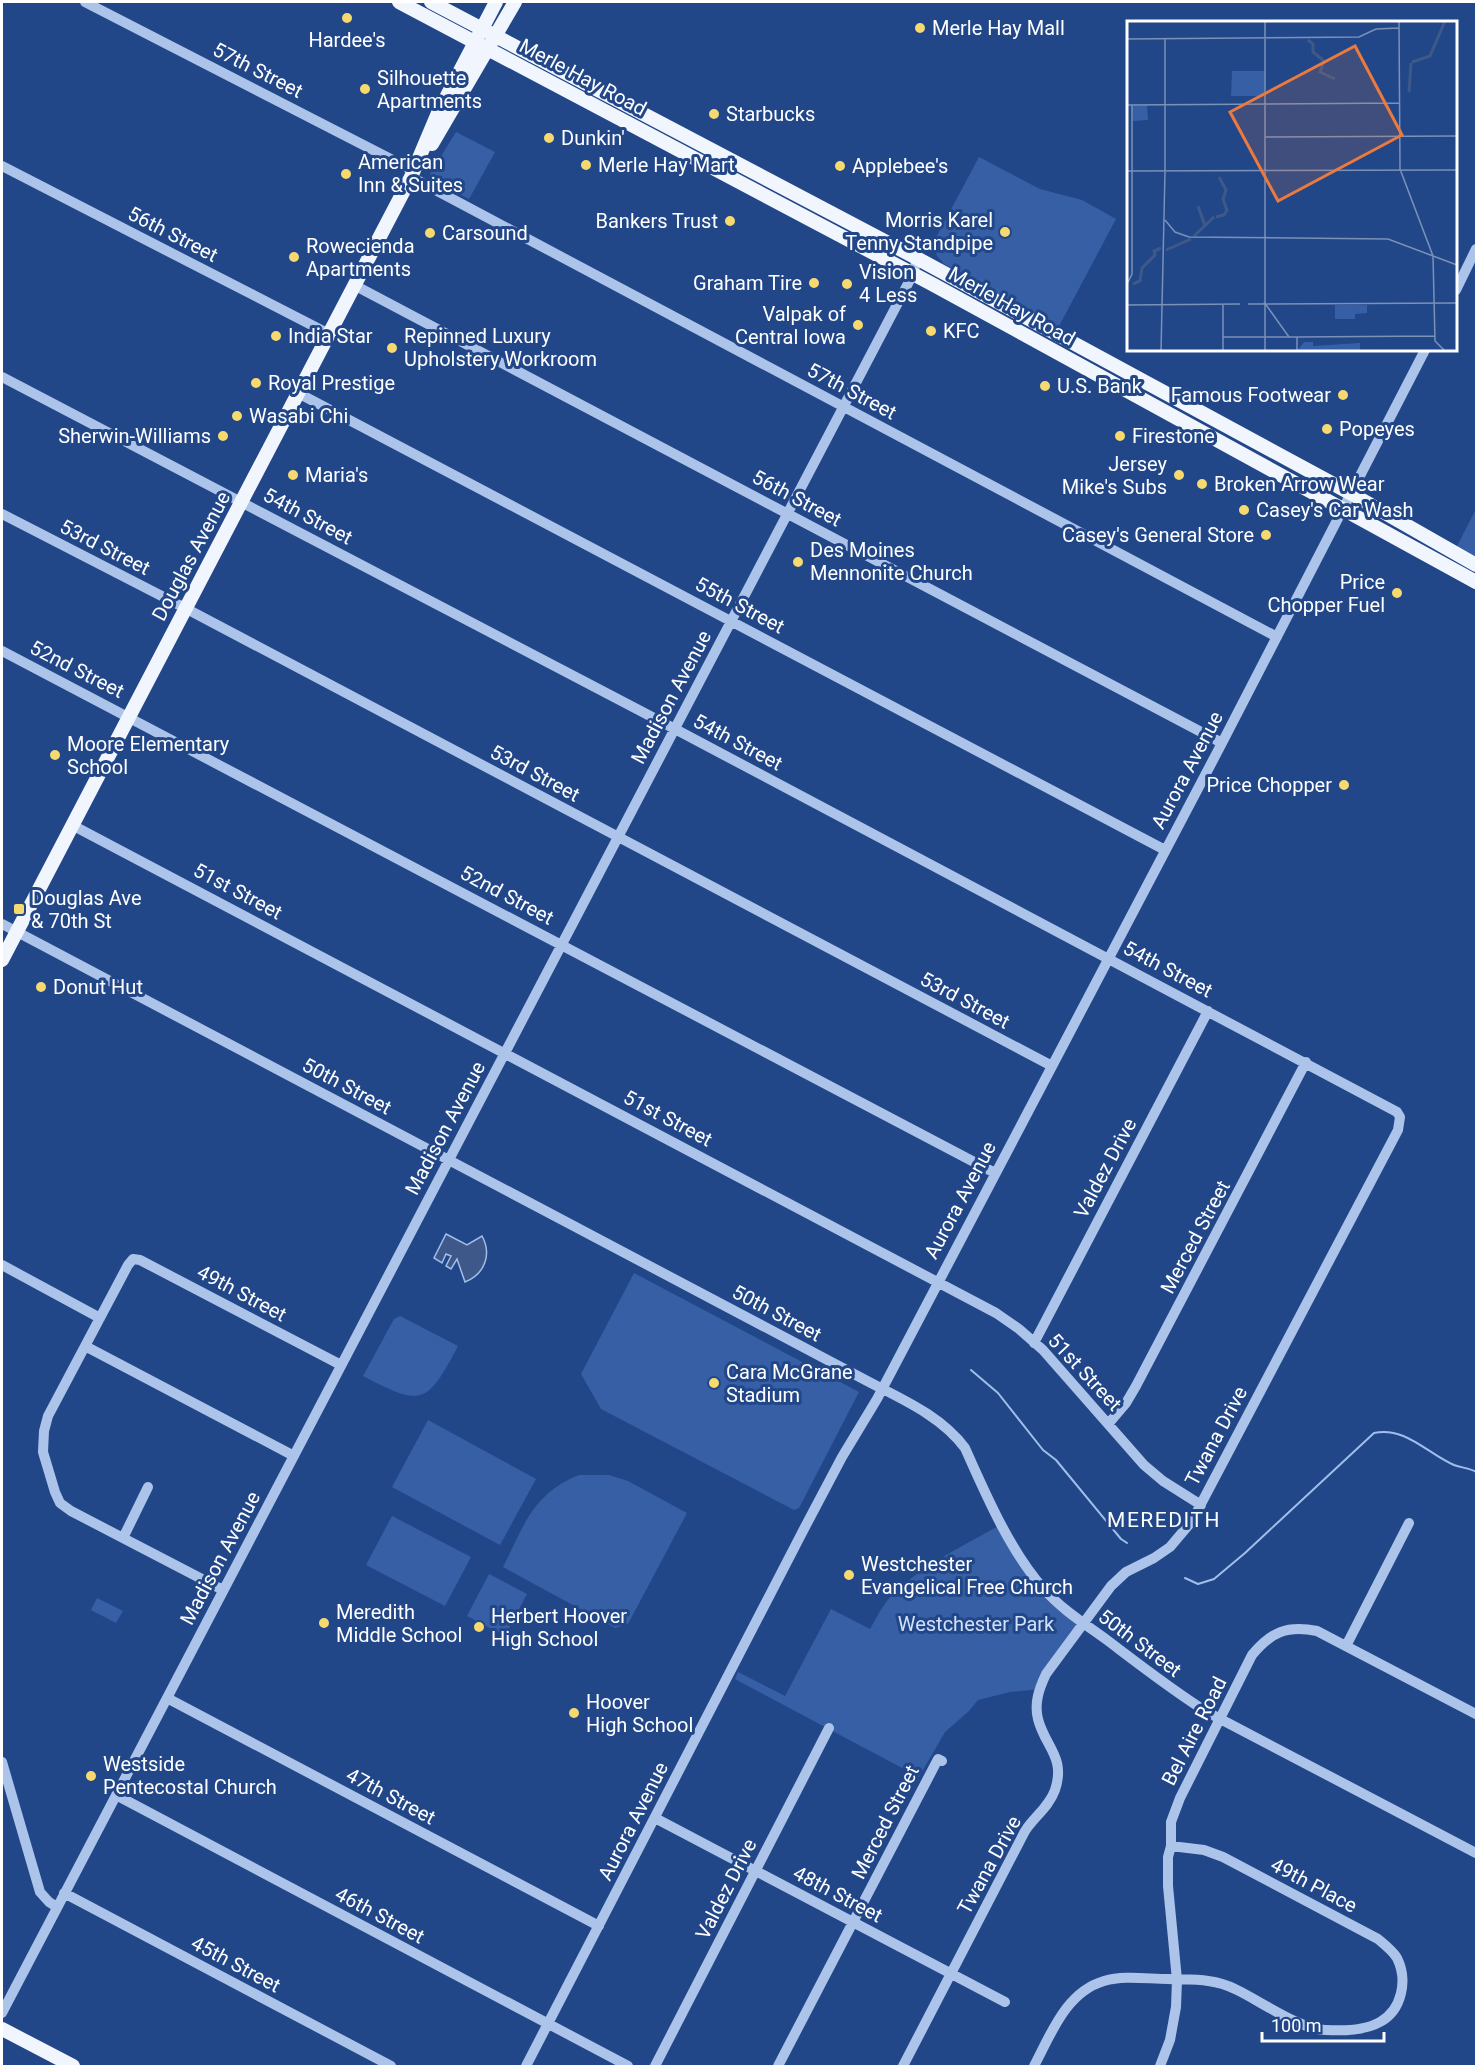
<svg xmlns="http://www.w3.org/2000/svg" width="1478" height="2068" font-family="Roboto,sans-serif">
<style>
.green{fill:#365fa6}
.water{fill:#3e5989;stroke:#a1beeb;stroke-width:1.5}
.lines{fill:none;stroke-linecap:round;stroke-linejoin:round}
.stream{stroke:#a1beeb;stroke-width:2}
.minor{stroke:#adc4ea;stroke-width:10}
.major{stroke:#f1f5fe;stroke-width:14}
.poi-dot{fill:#f6da6f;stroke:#224789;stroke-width:2}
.labels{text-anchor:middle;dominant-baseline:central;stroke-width:6;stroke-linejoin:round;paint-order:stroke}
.poi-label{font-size:20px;fill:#fff;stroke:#224789;text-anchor:start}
.street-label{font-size:20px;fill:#fff;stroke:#224789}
.park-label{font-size:20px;fill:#d2e0f8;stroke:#224789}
.neighbourhood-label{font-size:21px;letter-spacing:1.5px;fill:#fff;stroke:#224789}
.inset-river{fill:none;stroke:#3e5989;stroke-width:3}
.inset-road{fill:none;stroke:#7a91b8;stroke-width:1.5}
.view{fill:#ed7a3d;fill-opacity:0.15;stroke:#ed7a3d;stroke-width:3}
.inset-edge{fill:none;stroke:#fff;stroke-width:3}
</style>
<rect width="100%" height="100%" fill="#224789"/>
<path class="green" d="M456 132 495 152 469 199 431 179 430 174Z
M979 157 1040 189 1082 200 1116 219 1058 328 944 264 937 256 933 243Z
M1476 509V565L1454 552Z
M634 1273 859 1392 799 1508 794 1510 601 1409 581 1374Z
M400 1316 458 1346C427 1405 422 1407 363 1376L394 1319Z
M428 1420 536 1479 500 1545 392 1487Z
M579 1475H609L628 1481 687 1513 628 1624 615 1628 503 1567C524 1526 532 1494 579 1475Z
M392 1516 471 1557 445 1606 366 1565Z
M1002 1524 1027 1567 1083 1622 1039 1689 1010 1692 978 1700 969 1711 945 1732 919 1777 735 1679 738 1672 785 1696 831 1609 870 1629C877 1617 883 1604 893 1594 924 1564 965 1545 1002 1524Z
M489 1574 527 1594 505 1636 467 1616Z
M97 1598 123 1611 116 1623 91 1610Z"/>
<path class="water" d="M446 1234 467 1245 482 1236C492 1254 485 1274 465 1282L457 1259 451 1269 446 1266 451 1256 446 1254 442 1263 434 1258Z"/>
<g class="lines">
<path class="stream" d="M971 1370 998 1393 1043 1450 1056 1460 1121 1539 1127 1543
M1185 1578 1198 1584 1214 1579 1245 1553 1374 1433C1405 1426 1428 1454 1454 1465 1462 1468 1470 1468 1476 1472"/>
<path class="minor" d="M85 2 414 171
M2 166 329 334
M411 177 1277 637
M354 285 1222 743
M1456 290 1476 249
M2 377 675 729 1397 1112 1400 1117 1398 1130 1192 1521 1170 1547 1154 1558 1126 1572 1111 1586 1046 1674C1039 1689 1034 1703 1038 1719 1045 1747 1066 1757 1055 1790 1049 1807 1034 1817 1025 1831L903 2066
M298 393 1165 850
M2 514 185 608 1052 1066
M2 651 995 1173
M72 825 996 1313 1019 1329 1043 1350 1144 1465 1163 1481 1201 1505
M2 924 871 1383C904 1400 942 1417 965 1448 985 1493 1010 1551 1043 1588 1061 1609 1085 1624 1107 1640 1140 1665 1172 1690 1207 1712L1476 1853
M2 1265 100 1318
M1034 1343 1208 1011
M85 1346 294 1456
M1109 1423 1126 1403 1136 1386 1306 1062
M123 1538 148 1487
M223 1590 71 1511 60 1503 55 1492 43 1452 44 1431 48 1416 128 1265 133 1259 140 1260 341 1365
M1346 1646 1409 1523
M167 1698 599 1926
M2 1762 40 1892 49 1902 57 1907
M116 1795 628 2066
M655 1818 1005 2002
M64 1893 391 2066
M2 2013 913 274 917 258
M526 2066 805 1527 842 1457 877 1399 1222 743 1425 350
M655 2066 829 1728
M778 2066 938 1759 942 1761
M1034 2066C1051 2034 1066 1992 1104 1981 1124 1975 1148 1979 1168 1979 1192 1980 1213 1978 1235 1989 1259 2000 1300 2030 1326 2030 1343 2031 1364 2031 1380 2022 1402 2010 1408 1980 1397 1958 1393 1951 1384 1944 1378 1939L1223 1857 1204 1850 1171 1846
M1160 2066 1170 2040 1176 2007 1177 1980 1168 1886V1857L1171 1846V1822L1180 1798 1252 1655C1271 1632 1287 1625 1317 1631L1476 1714"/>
<path class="major" d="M399 2 932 284 1476 582
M431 2 911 255 1350 493 1476 565
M432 144 515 2
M2 960 411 177 438 113 496 2
M2 2029 73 2066"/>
</g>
<g class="poi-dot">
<circle cx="347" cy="18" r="6"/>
<circle cx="920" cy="28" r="6"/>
<circle cx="365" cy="89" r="6"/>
<circle cx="714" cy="114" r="6"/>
<circle cx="549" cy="138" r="6"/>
<circle cx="586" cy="165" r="6"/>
<circle cx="840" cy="166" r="6"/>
<circle cx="346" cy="174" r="6"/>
<circle cx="730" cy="221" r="6"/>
<circle cx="1005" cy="232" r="6"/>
<circle cx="430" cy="233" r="6"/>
<circle cx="294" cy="257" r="6"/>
<circle cx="814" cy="283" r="6"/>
<circle cx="847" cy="284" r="6"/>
<circle cx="858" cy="325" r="6"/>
<circle cx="931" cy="331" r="6"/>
<circle cx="276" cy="336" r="6"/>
<circle cx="392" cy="348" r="6"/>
<circle cx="256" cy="383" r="6"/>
<circle cx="1045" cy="386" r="6"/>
<circle cx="1343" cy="395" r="6"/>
<circle cx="237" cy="416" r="6"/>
<circle cx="1327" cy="429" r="6"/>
<circle cx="223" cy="436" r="6"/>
<circle cx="1120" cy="436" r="6"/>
<circle cx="293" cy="475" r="6"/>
<circle cx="1179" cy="475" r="6"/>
<circle cx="1202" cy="484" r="6"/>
<circle cx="1244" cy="510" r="6"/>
<circle cx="1266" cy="535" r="6"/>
<circle cx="798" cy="562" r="6"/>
<circle cx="1397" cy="593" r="6"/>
<circle cx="55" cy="755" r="6"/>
<circle cx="1344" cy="785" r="6"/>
<rect x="13" y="903" width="12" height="12" rx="3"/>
<circle cx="41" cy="987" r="6"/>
<circle cx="714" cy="1383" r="6"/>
<circle cx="849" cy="1575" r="6"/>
<circle cx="324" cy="1623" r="6"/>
<circle cx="479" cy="1627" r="6"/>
<circle cx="574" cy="1713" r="6"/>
<circle cx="91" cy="1776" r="6"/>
</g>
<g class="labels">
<g class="poi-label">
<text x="932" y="28">Merle Hay Mall</text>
<text x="347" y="40" text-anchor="middle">Hardee's</text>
<text x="377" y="78">Silhouette<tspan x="377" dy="23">Apartments</tspan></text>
<text x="726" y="114">Starbucks</text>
<text x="561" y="138">Dunkin'</text>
<text x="358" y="162">American<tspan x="358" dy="23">Inn &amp; Suites</tspan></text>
<text x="598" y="165">Merle Hay Mart</text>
<text x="852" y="166">Applebee's</text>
<text x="993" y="220" text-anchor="end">Morris Karel<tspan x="993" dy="23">Tenny Standpipe</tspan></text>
<text x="718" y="221" text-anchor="end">Bankers Trust</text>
<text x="442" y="233">Carsound</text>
<text x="306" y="246">Rowecienda<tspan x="306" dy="23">Apartments</tspan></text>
<text x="859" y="272">Vision<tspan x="859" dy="23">4 Less</tspan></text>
<text x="802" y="283" text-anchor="end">Graham Tire</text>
<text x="846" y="314" text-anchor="end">Valpak of<tspan x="846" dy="23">Central Iowa</tspan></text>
<text x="943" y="331">KFC</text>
<text x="288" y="336">India Star</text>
<text x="404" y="336">Repinned Luxury<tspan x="404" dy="23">Upholstery Workroom</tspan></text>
<text x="268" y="383">Royal Prestige</text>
<text x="1057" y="386">U.S. Bank</text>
<text x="1331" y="395" text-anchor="end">Famous Footwear</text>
<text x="249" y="416">Wasabi Chi</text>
<text x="1339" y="429">Popeyes</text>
<text x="211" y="436" text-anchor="end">Sherwin-Williams</text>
<text x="1132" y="436">Firestone</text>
<text x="1167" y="464" text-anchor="end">Jersey<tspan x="1167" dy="23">Mike's Subs</tspan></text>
<text x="305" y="475">Maria's</text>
<text x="1214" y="484">Broken Arrow Wear</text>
<text x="1256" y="510">Casey's Car Wash</text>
<text x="1254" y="535" text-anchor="end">Casey's General Store</text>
<text x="810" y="550">Des Moines<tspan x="810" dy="23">Mennonite Church</tspan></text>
<text x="1385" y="582" text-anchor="end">Price<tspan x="1385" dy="23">Chopper Fuel</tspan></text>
<text x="67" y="744">Moore Elementary<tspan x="67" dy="23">School</tspan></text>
<text x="1332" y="785" text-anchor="end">Price Chopper</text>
<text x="31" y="898">Douglas Ave<tspan x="31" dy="23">&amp; 70th St</tspan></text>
<text x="53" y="987">Donut Hut</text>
<text x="726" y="1372">Cara McGrane<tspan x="726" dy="23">Stadium</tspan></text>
<text x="861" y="1564">Westchester<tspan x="861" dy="23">Evangelical Free Church</tspan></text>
<text x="336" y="1612">Meredith<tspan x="336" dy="23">Middle School</tspan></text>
<text x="491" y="1616">Herbert Hoover<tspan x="491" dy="23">High School</tspan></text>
<text x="586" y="1702">Hoover<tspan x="586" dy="23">High School</tspan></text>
<text x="103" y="1764">Westside<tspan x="103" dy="23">Pentecostal Church</tspan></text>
</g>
<g class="street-label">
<text transform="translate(258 70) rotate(27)">57th Street</text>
<text transform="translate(583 77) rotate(28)">Merle Hay Road</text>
<text transform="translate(173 234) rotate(27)">56th Street</text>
<text transform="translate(1012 306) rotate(29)">Merle Hay Road</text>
<text transform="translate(852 391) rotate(28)">57th Street</text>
<text transform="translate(797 498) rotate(28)">56th Street</text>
<text transform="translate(308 516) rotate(28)">54th Street</text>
<text transform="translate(105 547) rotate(27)">53rd Street</text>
<text transform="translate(191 556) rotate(-62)">Douglas Avenue</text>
<text transform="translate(740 605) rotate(28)">55th Street</text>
<text transform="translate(77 669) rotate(27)">52nd Street</text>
<text transform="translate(671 697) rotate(-62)">Madison Avenue</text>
<text transform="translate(738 742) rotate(28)">54th Street</text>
<text transform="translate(1187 770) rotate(-62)">Aurora Avenue</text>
<text transform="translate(535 773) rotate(28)">53rd Street</text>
<text transform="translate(238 891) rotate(28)">51st Street</text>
<text transform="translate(507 895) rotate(28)">52nd Street</text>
<text transform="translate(1168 969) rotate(28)">54th Street</text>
<text transform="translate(965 1000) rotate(28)">53rd Street</text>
<text transform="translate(347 1086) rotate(28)">50th Street</text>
<text transform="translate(668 1118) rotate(28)">51st Street</text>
<text transform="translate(445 1128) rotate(-62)">Madison Avenue</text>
<text transform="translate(1105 1168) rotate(-62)">Valdez Drive</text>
<text transform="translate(960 1200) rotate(-62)">Aurora Avenue</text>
<text transform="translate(1195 1237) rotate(-62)">Merced Street</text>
<text transform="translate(242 1293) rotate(28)">49th Street</text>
<text transform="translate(777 1313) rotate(28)">50th Street</text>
<text transform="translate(1085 1372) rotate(47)">51st Street</text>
<text transform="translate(1216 1436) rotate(-62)">Twana Drive</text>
<text transform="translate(220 1558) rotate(-62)">Madison Avenue</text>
<text transform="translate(1140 1643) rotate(37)">50th Street</text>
<text transform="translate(1194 1731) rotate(-63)">Bel Aire Road</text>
<text transform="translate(391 1796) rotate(28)">47th Street</text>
<text transform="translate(633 1821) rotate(-63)">Aurora Avenue</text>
<text transform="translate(885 1822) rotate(-63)">Merced Street</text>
<text transform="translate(989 1865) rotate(-61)">Twana Drive</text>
<text transform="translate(1314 1885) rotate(28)">49th Place</text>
<text transform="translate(726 1889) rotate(-63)">Valdez Drive</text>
<text transform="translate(838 1894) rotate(28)">48th Street</text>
<text transform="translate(380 1915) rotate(28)">46th Street</text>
<text transform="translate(236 1964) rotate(28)">45th Street</text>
</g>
<g class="park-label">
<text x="976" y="1624">Westchester Park</text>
</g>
<g class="neighbourhood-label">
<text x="1164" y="1520">MEREDITH</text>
</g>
</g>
<g transform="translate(1127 21)">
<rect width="330" height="330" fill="#224789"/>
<path d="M105 50H138L137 75H104ZM20 84 21 99 6 100 5 85ZM208 284H240V292L228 293V298H208ZM177 321H186V325L233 322V330H170Z" fill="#365fa6"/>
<path class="inset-river" d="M181 19 186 23V31L197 40 193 51 208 58M285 41 303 35 318 0M282 71 284 42M71 185 78 205M89 196 97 194 100 189 96 178 99 169 92 156M67 215 87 196M39 229 64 218M6 263 13 260 15 247 28 234 27 230 34 227"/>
<path class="inset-road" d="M272 0 273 148 306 235 308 320 318 330M38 17V150M0 18 232 16 249 8 272 7M0 84 273 82M5 84V150M138 116 330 115M0 150 330 149M38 199 48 211 62 216 261 218 330 244M0 263 5 253V150M137 281 162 316H170V330M96 283V330M121 283 330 282M138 283V330M138 283V0M0 284 113 283M96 316H162M170 316 308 315M34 330 38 150"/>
<path class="view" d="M228 25 275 114 151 180 103 91Z"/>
<rect width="330" height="330" class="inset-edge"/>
</g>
<rect width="1478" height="2068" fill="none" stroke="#ffffff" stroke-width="6"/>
<path d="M1262 2032v9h122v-9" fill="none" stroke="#ffffff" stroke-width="3"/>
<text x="1271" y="2032" font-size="18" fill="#ffffff" stroke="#224789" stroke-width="4.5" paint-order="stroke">100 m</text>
</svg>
